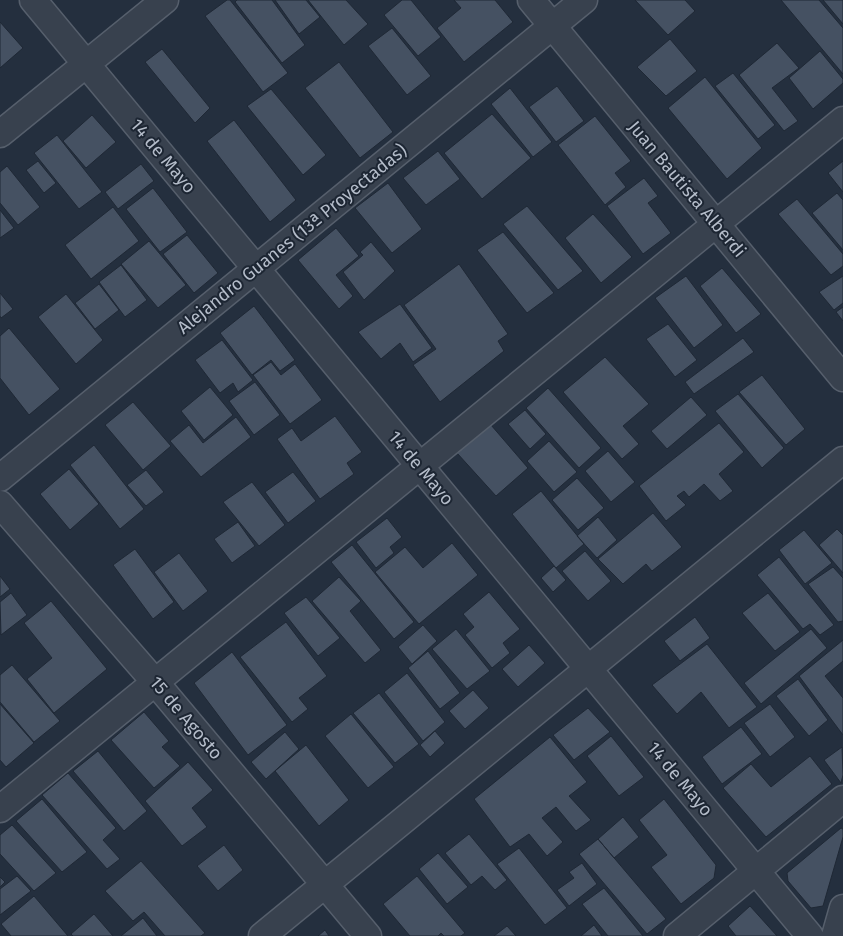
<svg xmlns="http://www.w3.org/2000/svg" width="843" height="936" font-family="'Fira Sans',sans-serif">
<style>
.building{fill:#455162;stroke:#1f2835}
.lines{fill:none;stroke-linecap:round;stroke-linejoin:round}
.minor-casing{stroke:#565f6c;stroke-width:29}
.minor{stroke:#38414e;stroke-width:26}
.labels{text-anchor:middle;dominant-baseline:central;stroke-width:4;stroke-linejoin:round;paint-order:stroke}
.street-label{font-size:18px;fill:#b4bcc9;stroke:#1d2633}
</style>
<rect width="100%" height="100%" fill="#242f3e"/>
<path class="building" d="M227 0H230L288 73 263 92 205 16Z
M237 0H272L305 45 282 63 235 2Z
M275 0H306L320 17 299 34Z
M308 0H346L368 24 344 45Z
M402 0H411L441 37 418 56 384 15Z
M454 0H495L513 22 464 62 437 28 461 8Z
M635 0H685L695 11 668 35Z
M781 0H819L843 28V74Z
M823 0H843V24Z
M0 22 23 48 0 68Z
M392 28 431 76 407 95 368 46Z
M670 39 697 71 666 96 637 67Z
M777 43 799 68 772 88 798 121 784 131 739 75Z
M162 49 210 108 195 123 145 62Z
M820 51 843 79V83L813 109 789 78Z
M339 62 393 132 360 158 305 88Z
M733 73 775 125 758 139 715 86Z
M705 77 762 148 727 179 668 108Z
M557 86 584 121 556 142 529 107Z
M510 88 552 142 533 157 491 104Z
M271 89 326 155 303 175 247 106Z
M492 114 531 158 482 199 444 153Z
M92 115 116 142 86 168 63 141Z
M595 116 631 161 615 173 626 187 605 205 558 145Z
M234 120 296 200 270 222 207 141Z
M57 135 102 192 79 209 34 153Z
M438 151 460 179 426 205 403 178Z
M38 161 56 183 44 193 26 170Z
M843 161V192L828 173Z
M141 164 154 181 118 209 105 192Z
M7 166 40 207 18 225 0 203V172Z
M644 178 658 196 648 203 671 233 643 254 607 206Z
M388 183 422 229 392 253 355 208Z
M153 188 187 232 160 252 126 209Z
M837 193 843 200V250L812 213Z
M797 199 843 254V266L831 275 778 214Z
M527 206 583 271 558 290 503 224Z
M113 207 139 241 91 279 65 245Z
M0 210 14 228 0 238Z
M593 214 632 257 601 283 565 238Z
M336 228 359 256 336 275 353 296 339 309 298 260Z
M503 232 554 293 527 313 477 250Z
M187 235 218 273 194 293 163 254Z
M149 241 186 285 158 308 121 264Z
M371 242 395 271 364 300 343 272 363 255 360 252Z
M459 264 508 334 498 341 504 351 440 402 413 365 436 349 404 305Z
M121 265 147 300 125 317 99 282Z
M722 268 761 314 736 333 700 286Z
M686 276 723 325 694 348 655 298Z
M843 276V303L834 310 819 292Z
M99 284 119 310 95 329 75 303Z
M0 293 13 309 1 318 0 316Z
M66 294 103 340 76 364 38 317Z
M400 304 432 348 413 362 400 343 381 359 358 332Z
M254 306 295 360 280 371 271 360 252 375 220 333Z
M843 307V321L836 312Z
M668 324 697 360 675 377 646 339Z
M9 328 60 389 29 415 0 378V336Z
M743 338 754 352 694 394 685 382Z
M222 340 253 380 238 392 233 383 220 393 195 360Z
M605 357 649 404 623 426 639 444 622 459 563 392Z
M271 362 281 375 295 364 322 400 290 424 253 375Z
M762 375 805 429 786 445 739 392Z
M255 382 280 415 254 435 229 401Z
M210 387 233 415 204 440 181 411Z
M548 388 601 448 579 468 526 408Z
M738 394 784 448 762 468 715 411Z
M691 397 707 415 667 449 651 431Z
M133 402 171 446 143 470 105 425Z
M525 410 546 434 530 449 508 424Z
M335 416 362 452 347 463 354 474 320 499 277 439 292 428 301 441Z
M236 417 251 437 201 477 170 441 189 425 203 443Z
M719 423 744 452 719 474 733 491 720 501 704 484 689 497 684 491 677 496 686 505 666 521 639 486Z
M491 425 528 468 496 496 457 453Z
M549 441 577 472 554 492 527 461Z
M94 445 144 509 120 529 70 465Z
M608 451 635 482 611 502 585 471Z
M69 469 99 504 70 530 40 494Z
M146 470 164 492 146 506 127 485Z
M293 472 316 501 288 523 265 492Z
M577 478 604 508 578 530 552 500Z
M252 482 285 525 259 546 223 502Z
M541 491 584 544 556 568 512 514Z
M653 513 682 547 652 571 646 564 623 584 598 559Z
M598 517 617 540 597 558 577 536Z
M387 518 402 537 390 547 394 553 376 568 356 542Z
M238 522 255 546 232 563 214 539Z
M837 529 843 535V573L819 545Z
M804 530 832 563 805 584 779 550Z
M452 543 478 575 419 624 375 572 405 547 423 568Z
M352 545 414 622 394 639 331 562Z
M135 549 174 602 153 619 113 565Z
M585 551 611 581 588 601 562 571Z
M179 553 208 591 183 611 154 572Z
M779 557 834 625 820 635 810 624 803 629 757 575Z
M554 566 566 580 553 592 541 578Z
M833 567 843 578V621L838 622 808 584Z
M0 576 10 589 0 597Z
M339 577 361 601 350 611 381 650 365 663 312 601Z
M489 592 520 629 503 643 510 653 492 668 465 635 474 627 463 614Z
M11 593 27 615 1 635 0 602Z
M768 593 800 632 775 651 742 613Z
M306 597 340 638 318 656 284 613Z
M51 601 107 669 54 713 27 679 52 658 24 623Z
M695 617 710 638 680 661 664 641Z
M286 622 327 676 299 698 308 709 292 722 240 657Z
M423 625 437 641 412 664 398 647Z
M456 629 490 671 467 689 432 649Z
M811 629 827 648 761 704 744 683Z
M843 640V661L825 676 843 698V735L799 676Z
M707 644 757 707 729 728 701 692 677 714 652 685Z
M529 645 545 663 518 687 502 669Z
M428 651 460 693 440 709 408 668Z
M232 652 287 725 248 755 194 683Z
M12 665 60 721 34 742 0 702V675Z
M407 673 445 722 423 741 384 692Z
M798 679 828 720 809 736 776 696Z
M473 690 489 708 465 729 449 711Z
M379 693 419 744 395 763 353 713Z
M0 704 34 743 6 767 0 760Z
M770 704 795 737 770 757 744 723Z
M588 708 610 732 574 760 553 735Z
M144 712 169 741 162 747 180 766 154 788 111 740Z
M351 714 394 767 368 788 325 736Z
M741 727 762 754 722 784 702 757Z
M435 731 445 743 430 757 420 745Z
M285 732 299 749 266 779 251 762Z
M611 736 644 777 619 796 587 756Z
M550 737 587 782 569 796 591 820 576 831 556 807 542 818 563 842 547 856 529 834 510 847 474 799Z
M306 745 349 800 319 826 275 771Z
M842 747 843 775 841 783 824 760Z
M98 751 147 811 124 831 73 771Z
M810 756 832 784 766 837 723 788 751 764 771 787Z
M188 762 213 790 192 808 207 827 182 846 145 801Z
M68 773 116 828 103 840 120 859 107 869 42 795Z
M42 799 87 852 62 872 16 821Z
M664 799 716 865 714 878 681 904 651 867 667 855 639 820Z
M623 817 639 837 614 858 598 839Z
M12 825 56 873 34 891 0 854V835Z
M841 828 843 829V837L823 906 811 908 788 881 787 873Z
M469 834 507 880 495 890 482 876 471 885 445 853Z
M598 839 666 919 647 934 579 854Z
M224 845 243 870 218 891 197 866Z
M519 848 567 908 545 925 497 864Z
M438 853 468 887 447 904 419 869Z
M141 861 205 933 201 936H165L144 912 133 921 105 891Z
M582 863 597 884 569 906 557 890 574 878 569 872Z
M17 876 31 891 0 915V889Z
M417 876 465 933 461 936H444L441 933 438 936H410L383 904Z
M0 877 5 882 0 887Z
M604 888 643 936H608L582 904Z
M34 896 68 936H11L1 924Z
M750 906 777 936H736L728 926Z
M94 914 113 936H73L71 934Z
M143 918 157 936H121Z
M594 925 602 936H581Z
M507 926 516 936H494Z
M325 930 329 936H318Z"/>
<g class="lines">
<g class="minor-casing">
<path id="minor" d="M33 0 810 936
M531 0 843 378
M0 134 165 0
M0 478 584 0
M0 504 155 682 368 936
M0 809 843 120
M262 936 843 460
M677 936 843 799
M835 936 843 908"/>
</g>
<use href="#minor" class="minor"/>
</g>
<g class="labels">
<g class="street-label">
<text transform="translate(163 156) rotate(50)">14 de Mayo</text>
<text transform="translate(687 189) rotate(50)">Juan Bautista Alberdi</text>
<text transform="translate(292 239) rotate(-39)">Alejandro Guanes (13ª Proyectadas)</text>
<text transform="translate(421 468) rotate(50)">14 de Mayo</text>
<text transform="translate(186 718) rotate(50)">15 de Agosto</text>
<text transform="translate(680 779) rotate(50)">14 de Mayo</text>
</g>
</g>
</svg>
